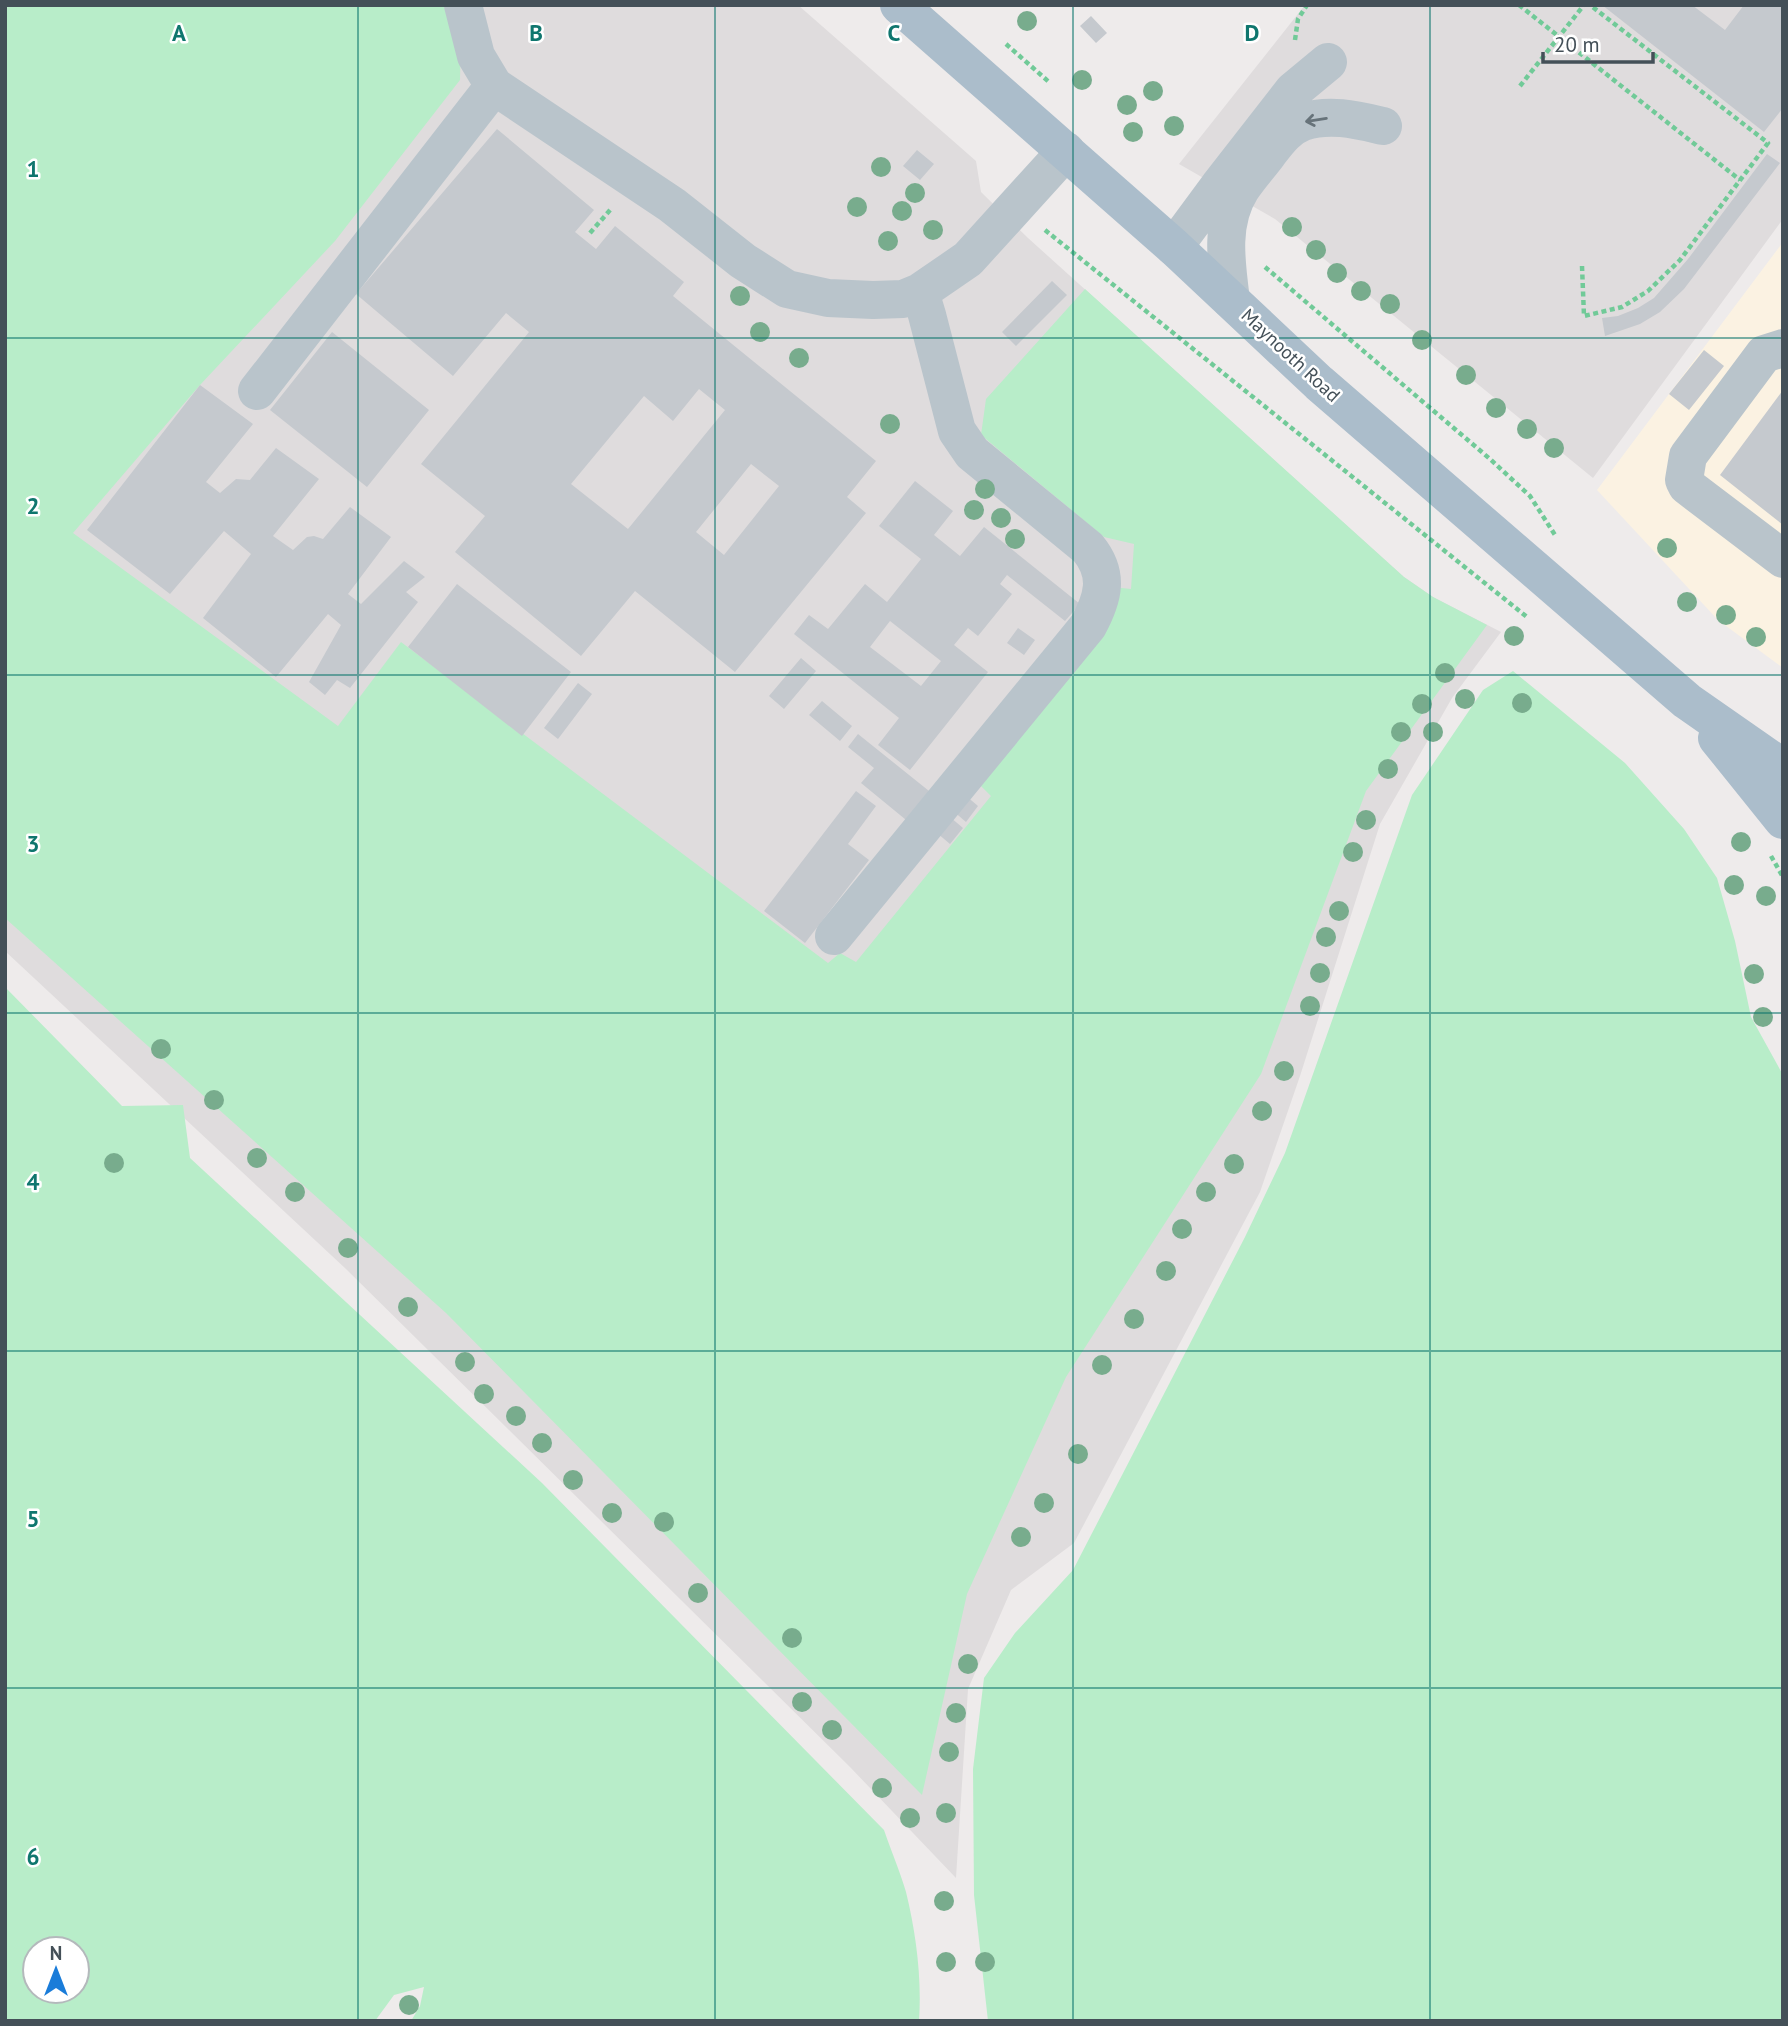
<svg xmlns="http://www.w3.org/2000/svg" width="1788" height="2026" font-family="'PT Sans',sans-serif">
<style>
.commercial{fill:#fbf2e2}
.education{fill:#dfdcdd}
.green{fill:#b8edc9;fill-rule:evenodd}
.building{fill:#c5c9ce;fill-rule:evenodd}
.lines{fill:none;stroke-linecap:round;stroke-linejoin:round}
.path{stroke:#71ca98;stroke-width:4.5;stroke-dasharray:5 3.5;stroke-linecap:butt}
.minor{stroke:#b9c4cb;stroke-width:38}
.major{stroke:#abbdcb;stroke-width:38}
.tree{fill:#78ac8d}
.oneway{stroke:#67737a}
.grid{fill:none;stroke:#0f766e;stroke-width:2;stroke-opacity:0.55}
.labels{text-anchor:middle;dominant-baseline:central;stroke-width:5;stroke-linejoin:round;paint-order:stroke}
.street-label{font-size:19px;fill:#445058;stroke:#fff}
.grid-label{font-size:23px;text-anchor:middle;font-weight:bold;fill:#0f766e;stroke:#fff;stroke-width:5;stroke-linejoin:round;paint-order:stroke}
</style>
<rect width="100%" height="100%" fill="#eeebeb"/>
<path class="commercial" d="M1783 242V668L1718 620 1597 490Z"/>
<path class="education" d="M5 5H798L976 161 981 192 1028 238 1404 577 1433 597 1501 632 1452 698 1380 824 1300 1076 1260 1192 1074 1543 1011 1590 968 1689 956 1878 850 1767 346 1269 5 951Z
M1305 5H1783V219L1593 478 1275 219 1179 164Z"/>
<path class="green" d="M5 5H443C460 35 461 46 460 80L335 241 200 385 73 533 338 726 401 642 828 963 840 953 856 962 991 796 977 782 1112 587 1131 589 1134 544 1104 537 981 435 986 399 1085 289 1404 577 1433 597 1487 625 1366 791 1261 1074 1066 1377 967 1594 922 1795 446 1313 5 918Z
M1513 671 1625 763 1684 829 1717 878 1735 941 1751 1017 1783 1075V2021H988L974 1895 973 1769 984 1678 1015 1633 1073 1570 1245 1237 1285 1153 1412 795 1483 690Z
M5 987 122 1106 183 1105 190 1158 542 1483 884 1830C891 1851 900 1871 906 1892 916 1933 922 1978 919 2021H411L420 2006 424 1987 394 1995 375 2021H5ZM77 1949V1991H35V1949Z"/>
<path class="building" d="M1602 5H1692L1725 30 1744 5H1783V108L1764 132Z
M1091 16 1107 33 1096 43 1080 26Z
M497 129 594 210 575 232 596 249 615 226 684 282 673 296 876 461 847 497 866 513 735 672 635 591 581 656 455 552 485 516 421 464 529 332 506 313 453 376 356 294ZM699 389 725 410 628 529 571 484 644 396 673 421ZM751 464 779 486 724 555 696 532Z
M917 150 934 164 920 180 903 166Z
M1767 154 1780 163 1684 289 1660 312 1640 324 1605 336 1602 318 1618 316 1638 308 1654 298 1688 259Z
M1052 281 1067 295 1016 346 1002 332Z
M332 332 429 410 367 487 270 410Z
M1704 350 1724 366 1689 410 1669 394Z
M200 385 253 424 206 482 220 493 236 479 250 480 276 448 319 479 273 536 293 550 307 537 314 536 323 539 350 507 391 537 348 594 361 604 404 561 425 577 406 592 418 602 350 688 337 680 325 695 309 682 341 625 328 614 276 677 203 618 251 554 224 531 170 594 87 530Z
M1783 390V525L1720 475Z
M915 481 953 511 934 535 960 556 984 527 1080 604 1065 621 1007 575 1000 584 1012 594 978 636 968 628 954 645 988 672 910 770 878 745 899 718 794 634 809 615 828 629 865 584 887 602 921 559 879 526ZM890 621 941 661 921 686 870 647Z
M457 584 571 672 522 736 408 647Z
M1018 628 1035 640 1024 655 1007 643Z
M801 658 816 671 784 709 769 696Z
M578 683 592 694 558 739 544 728Z
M822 701 852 726 840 741 809 715Z
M858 734 934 795 911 824 861 783 874 768 848 747Z
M856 791 876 806 848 844 869 860 805 943 764 911Z
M965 795 978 806 966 822 952 810Z
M950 817 963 828 950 844 937 833Z"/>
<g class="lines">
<path class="path" d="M1519 5 1740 180
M1295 40 1298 19 1307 5
M1006 44 1049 82
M1520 86 1584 5
M1045 230 1527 617
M590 233 611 209
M1582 266 1584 316 1622 307 1648 291 1680 260 1768 143 1590 5
M1265 267 1490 459 1530 496 1555 535
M1771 856 1783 877"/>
<path class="minor" d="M463 5 476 56 494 86
M1174 247 1219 186 1293 91 1328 62
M1231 300C1226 262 1220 222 1241 189 1249 177 1259 166 1268 154 1278 141 1287 128 1303 122 1330 113 1357 120 1383 126
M1783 348 1764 354 1688 456 1684 480 1687 486 1783 559
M257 391 494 86 672 205 743 261 787 289 828 298 873 300 903 299 920 292 968 259 1066 151
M834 936 1088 626C1103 598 1110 575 1088 548L972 453 957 431 927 315 920 292"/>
<path class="major" d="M899 5 1174 247 1319 383 1687 701 1783 768
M1717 738 1783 820"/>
</g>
<g class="tree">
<circle cx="1027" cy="21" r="10"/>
<circle cx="1082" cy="80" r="10"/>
<circle cx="1153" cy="91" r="10"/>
<circle cx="1127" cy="105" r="10"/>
<circle cx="1174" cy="126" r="10"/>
<circle cx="1133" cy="132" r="10"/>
<circle cx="881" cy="167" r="10"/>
<circle cx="915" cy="193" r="10"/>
<circle cx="857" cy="207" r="10"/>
<circle cx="902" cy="211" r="10"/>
<circle cx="1292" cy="227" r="10"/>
<circle cx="933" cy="230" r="10"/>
<circle cx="888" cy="241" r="10"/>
<circle cx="1316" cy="250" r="10"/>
<circle cx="1337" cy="273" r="10"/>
<circle cx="1361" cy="291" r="10"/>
<circle cx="740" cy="296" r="10"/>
<circle cx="1390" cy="304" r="10"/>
<circle cx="760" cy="332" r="10"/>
<circle cx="1422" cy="340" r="10"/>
<circle cx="799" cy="358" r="10"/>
<circle cx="1466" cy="375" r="10"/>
<circle cx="1496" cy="408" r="10"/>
<circle cx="890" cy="424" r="10"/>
<circle cx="1527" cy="429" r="10"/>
<circle cx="1554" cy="448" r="10"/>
<circle cx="985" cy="489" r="10"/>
<circle cx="974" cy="510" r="10"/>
<circle cx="1001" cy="518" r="10"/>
<circle cx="1015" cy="539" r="10"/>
<circle cx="1667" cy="548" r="10"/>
<circle cx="1687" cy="602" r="10"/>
<circle cx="1726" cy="615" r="10"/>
<circle cx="1514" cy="636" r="10"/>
<circle cx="1756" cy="637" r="10"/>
<circle cx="1445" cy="673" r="10"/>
<circle cx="1465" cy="699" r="10"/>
<circle cx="1522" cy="703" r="10"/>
<circle cx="1422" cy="704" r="10"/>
<circle cx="1401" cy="732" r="10"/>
<circle cx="1433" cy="732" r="10"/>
<circle cx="1388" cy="769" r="10"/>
<circle cx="1366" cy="820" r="10"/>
<circle cx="1741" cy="842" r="10"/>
<circle cx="1353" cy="852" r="10"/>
<circle cx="1734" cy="885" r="10"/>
<circle cx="1766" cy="896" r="10"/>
<circle cx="1339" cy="911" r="10"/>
<circle cx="1326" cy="937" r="10"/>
<circle cx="1320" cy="973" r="10"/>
<circle cx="1754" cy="974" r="10"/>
<circle cx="1310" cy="1006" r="10"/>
<circle cx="1763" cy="1017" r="10"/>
<circle cx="161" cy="1049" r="10"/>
<circle cx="1284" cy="1071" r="10"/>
<circle cx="214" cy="1100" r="10"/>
<circle cx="1262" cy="1111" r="10"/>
<circle cx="257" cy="1158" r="10"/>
<circle cx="114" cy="1163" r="10"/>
<circle cx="1234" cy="1164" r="10"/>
<circle cx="295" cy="1192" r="10"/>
<circle cx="1206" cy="1192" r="10"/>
<circle cx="1182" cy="1229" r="10"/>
<circle cx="348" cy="1248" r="10"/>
<circle cx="1166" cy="1271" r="10"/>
<circle cx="408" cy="1307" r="10"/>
<circle cx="1134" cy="1319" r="10"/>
<circle cx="465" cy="1362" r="10"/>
<circle cx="1102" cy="1365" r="10"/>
<circle cx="484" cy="1394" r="10"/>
<circle cx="516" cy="1416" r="10"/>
<circle cx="542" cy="1443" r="10"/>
<circle cx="1078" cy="1454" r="10"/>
<circle cx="573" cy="1480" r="10"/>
<circle cx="1044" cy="1503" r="10"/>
<circle cx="612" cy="1513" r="10"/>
<circle cx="664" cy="1522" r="10"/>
<circle cx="1021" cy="1537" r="10"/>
<circle cx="698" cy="1593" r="10"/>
<circle cx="792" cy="1638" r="10"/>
<circle cx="968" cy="1664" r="10"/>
<circle cx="802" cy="1702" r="10"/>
<circle cx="956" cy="1713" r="10"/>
<circle cx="832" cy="1730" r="10"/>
<circle cx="949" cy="1752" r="10"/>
<circle cx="882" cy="1788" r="10"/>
<circle cx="946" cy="1813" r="10"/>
<circle cx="910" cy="1818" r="10"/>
<circle cx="944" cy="1901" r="10"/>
<circle cx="946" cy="1962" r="10"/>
<circle cx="985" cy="1962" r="10"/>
<circle cx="409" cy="2005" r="10"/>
</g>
<defs><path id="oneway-shaft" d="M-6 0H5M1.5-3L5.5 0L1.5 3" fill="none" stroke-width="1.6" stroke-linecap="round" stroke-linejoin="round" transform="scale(1.75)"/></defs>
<use class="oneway" href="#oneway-shaft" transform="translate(1316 120) rotate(171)"/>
<path class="grid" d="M358 5V2021M715 5V2021M1073 5V2021M1430 5V2021M5 338H1783M5 675H1783M5 1013H1783M5 1351H1783M5 1688H1783"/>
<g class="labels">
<g class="street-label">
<text transform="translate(1291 355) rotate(43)">Maynooth Road</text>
</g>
</g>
<g class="grid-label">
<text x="179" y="41">A</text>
<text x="536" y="41">B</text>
<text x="894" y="41">C</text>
<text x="1252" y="41">D</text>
<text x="33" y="177">1</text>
<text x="33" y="514">2</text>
<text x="33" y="852">3</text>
<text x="33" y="1190">4</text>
<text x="33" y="1527">5</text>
<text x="33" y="1865">6</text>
</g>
<rect width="1788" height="2026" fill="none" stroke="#445058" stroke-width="14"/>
<g transform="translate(56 1970)"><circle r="33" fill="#ffffff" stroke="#b4b9bc" stroke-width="2"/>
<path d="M0-5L12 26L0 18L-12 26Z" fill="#1a7cd9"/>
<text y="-10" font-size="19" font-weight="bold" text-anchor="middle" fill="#445058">N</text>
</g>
<path d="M1543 52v10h110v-10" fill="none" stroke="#445058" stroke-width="3.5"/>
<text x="1554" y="52" font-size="21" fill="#445058" stroke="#ffffff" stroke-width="5" paint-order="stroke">20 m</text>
</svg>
